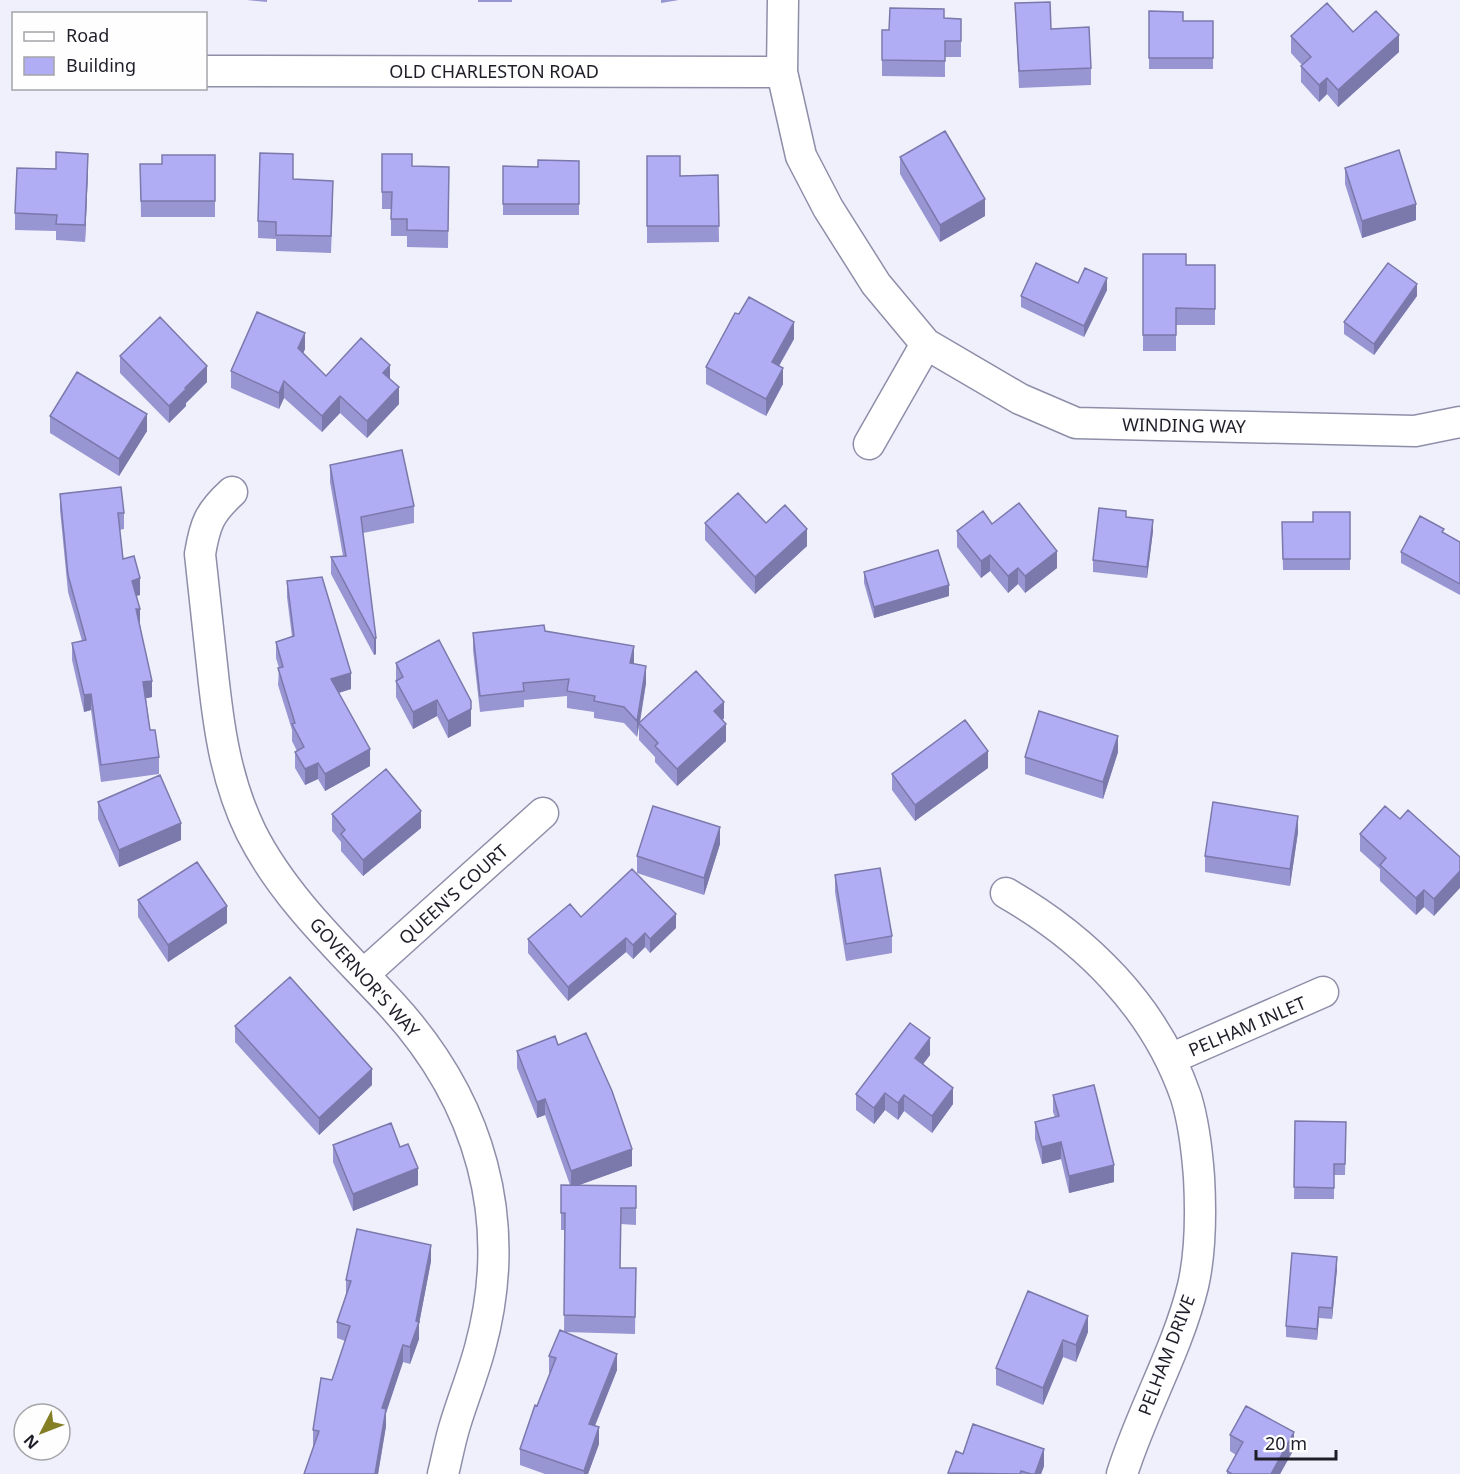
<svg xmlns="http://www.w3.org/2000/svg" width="1460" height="1474" font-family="'Noto Sans',sans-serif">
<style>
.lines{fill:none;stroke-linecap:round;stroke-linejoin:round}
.minor-casing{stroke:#8e8ea9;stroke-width:33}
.minor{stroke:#fff;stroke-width:30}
.wall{fill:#9795d2}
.shaded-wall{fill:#7b79ab}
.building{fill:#b0adf4;stroke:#7b79ab;stroke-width:1.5}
.labels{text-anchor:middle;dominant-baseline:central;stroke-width:4.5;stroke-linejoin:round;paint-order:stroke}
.street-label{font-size:18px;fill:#1e1e29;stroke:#fefefe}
</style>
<rect width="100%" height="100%" fill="#f0f0fc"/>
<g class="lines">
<g class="minor-casing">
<path id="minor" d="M783 0 782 72 801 156 828 208 876 284 926 344 1020 399 1076 423 1415 431 1460 422
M206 71 782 72
M869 444 926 344
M232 492C209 513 205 524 200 554 204 591 208 628 212 665 218 723 225 779 251 832 284 898 342 951 392 1005 480 1101 515 1220 480 1348 473 1374 463 1399 455 1425 450 1441 447 1458 443 1474
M1006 893C1086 939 1155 1007 1186 1097 1194 1123 1197 1150 1199 1177 1201 1213 1201 1251 1193 1286 1177 1351 1142 1410 1122 1474
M364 974 543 813
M1170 1059 1323 992"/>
</g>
<use href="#minor" class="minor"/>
</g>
<path class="wall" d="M247 0H267V2Z
M478 0H512V2H478Z
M661 0H679L661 3Z
M1015 3 1051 29 1091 68V85L1019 88Z
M1149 11 1183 21H1213V69H1149Z
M944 18 961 19V57H945V77L882 76V30H889Z
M1353 32 1399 52 1338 107 1327 94 1319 102 1301 82V66L1302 65 1291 53V36Z
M382 154 412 166 449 167 448 248 407 247V236H391V209H382Z
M215 155V217H141L140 164H162Z
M647 156 680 176 718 175 719 242 647 243Z
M900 157 985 216 940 242 900 174Z
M579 161V215H503V166L538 167Z
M1345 168 1416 220 1362 238 1345 184Z
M88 170 85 242 56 240V231L15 230V213Z
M293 179 333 198 331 253 276 251V239L258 238V221Z
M1143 254 1186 265H1215V325H1176V351H1143Z
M1078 283 1107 290 1084 337 1021 307V296Z
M1417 296 1374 355 1344 334V322Z
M794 339 779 366 783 384 766 416 706 384V367Z
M305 349 303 353 326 376 390 379 399 404 367 438 340 413 322 432 284 398 279 409 231 388V371Z
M120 356 207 382 186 403V406L169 423 120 373Z
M50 416 147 431 119 476 50 433Z
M330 465 414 506V523L363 533 376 654 374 655 331 574V557L343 556 330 482Z
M60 494 124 513V529L119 530 123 559 140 595 136 596 140 624 152 697 146 698 150 730 159 757V774L101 782 91 710 84 712 72 660V643L82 641 68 592 60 510Z
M1350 512V570H1283L1282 522H1313Z
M705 523H766L807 546 755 594 705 540Z
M992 524 1057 568 1025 593 1018 584 1008 593 990 571 981 578 957 547V531Z
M1153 531 1147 578 1093 572V560Z
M1444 533 1460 542V595L1401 563V552Z
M864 572 949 596 874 618 864 583Z
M287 581 351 689 339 693 370 766 325 791 318 779 305 785 295 768V752L297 751 292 741V730L278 685 279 668 276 658V642L292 637 287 597Z
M545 631 633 664 646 683 640 723 724 718 723 720 726 741 677 786 655 762V757L639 740V724L637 737 624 723 594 718V712L567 708V696L524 700V707L480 712 473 650V633Z
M396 663 471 726 448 738 437 716 413 729 396 697Z
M1118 752 1103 799 1025 774V757Z
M988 768 915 821 892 790V774Z
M98 802 181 840 119 867 98 819Z
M332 814 421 828 363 876 341 851V842L332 831Z
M1400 819 1460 857 1434 916 1424 907 1416 915 1380 881V869L1360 851V834Z
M1298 832 1290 886 1205 872V856Z
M720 844 704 895 637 873V856Z
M835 875 892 936V953L846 961 835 892Z
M138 900 227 923 168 962 138 917Z
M581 917 676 928 650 953 645 947 633 959 626 952 568 1001 528 953V939Z
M235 1026 372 1085 319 1135 235 1042Z
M558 1045 632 1166 579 1185 636 1186V1225L621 1224 620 1268H636L635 1334 564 1332 617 1370 595 1426 599 1444 588 1474H545L520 1465V1449L550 1373 549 1372V1356L564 1332 565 1230H561V1185H570L545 1115 537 1118 517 1068V1051Z
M930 1055 923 1064 953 1104 932 1133 904 1111 898 1120 885 1110 874 1124 856 1110V1094Z
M1053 1095 1114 1182 1069 1193 1061 1159 1042 1164 1035 1139V1122L1055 1117 1053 1112Z
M1295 1121 1346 1122 1345 1175H1334V1199H1294Z
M333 1145 400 1147 418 1185 353 1211 333 1162Z
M431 1261 419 1324V1339L410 1364 403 1362 386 1413V1426L378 1474H304L314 1447 313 1446V1430L332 1380 345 1341 337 1338V1322L346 1294V1280Z
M1337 1269 1332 1319 1319 1318 1317 1340 1286 1337V1326Z
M1028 1291 1088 1332 1076 1362 1063 1357 1043 1405 996 1385V1368Z
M1230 1435 1294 1449 1280 1474H1227V1471L1236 1455 1230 1451Z
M956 1451 963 1454 1044 1466 1041 1474H948Z"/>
<path class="shaded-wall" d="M1399 35V52L1338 107V90Z
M1327 78V94L1319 102V85Z
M88 154V170L85 242V225Z
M985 199V216L940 242V225Z
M1416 204V220L1362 238V221Z
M1107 278V290L1084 337V326Z
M1417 284V296L1374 355V344Z
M794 322V339L772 378V362Z
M305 333V349L298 365V348Z
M390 365V382L383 373Z
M207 366V382L186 403V406L169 423V406L185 388Z
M783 368V384L766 416V399Z
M284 381V398L279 409V393Z
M399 387V404L367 438V421Z
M340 396V413L322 432V416Z
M147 414V431L119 476V459Z
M1153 520V531L1147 578V567Z
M807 529V546L755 594V577Z
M1057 551V568L1025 593V576Z
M990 555V571L981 578V561Z
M1018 568V584L1008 593V576Z
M140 578V595L132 597V581Z
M949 585V596L874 618V607Z
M136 609H140V625Z
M374 638H376V654L374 655Z
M634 646V663L630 680V663Z
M646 666V683L637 737V721Z
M351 673V689L331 695V679Z
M152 681V697L143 699V682Z
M91 694V710L84 712V695Z
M437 700V716L413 729V712Z
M724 702V718L714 728V711Z
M471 709V726L448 738V721Z
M726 724V741L677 786V769Z
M1118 736V752L1103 799V782Z
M370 749V766L325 791V774Z
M988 751V768L915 821V805Z
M318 763V779L305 785V769Z
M421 811V828L363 876V860Z
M1298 816V832L1290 886V869Z
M181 823V840L119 867V850Z
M720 827V844L704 895V878Z
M1460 871V888L1434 916V899Z
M1424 890V907L1416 915V898Z
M227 906V923L168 962V945Z
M676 914V928L650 953V939Z
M645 933V947L633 959V945Z
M626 938V952L568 1001V987Z
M930 1038V1055L915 1075V1058Z
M372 1069V1085L319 1135V1118Z
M953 1088V1104L932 1133V1116Z
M885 1093V1110L874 1124V1108Z
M904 1095V1111L898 1120V1103Z
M545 1099V1115L537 1118V1102Z
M1061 1142V1159L1042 1164V1147Z
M632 1149V1166L571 1188V1171Z
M1114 1165V1182L1069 1193V1176Z
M418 1168V1185L353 1211V1194Z
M431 1245V1261L419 1324V1339L410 1364V1347Z
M1337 1257V1269L1332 1319V1308Z
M1319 1307V1318L1317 1340V1329Z
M1088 1316V1332L1076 1362V1345Z
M1063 1340V1357L1043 1405V1388Z
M403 1345V1362L386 1413V1426L378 1474H375L382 1408Z
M617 1354V1370L589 1440V1424Z
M599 1427V1444L588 1474H584V1471Z
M1294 1432V1449L1280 1474H1271Z
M1044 1449V1466L1041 1474H1035Z"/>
<path class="building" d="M1050 2 1051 29 1089 27 1091 68 1019 71 1015 3Z
M1327 3 1353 32 1376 11 1399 35 1338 90 1327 78 1319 85 1301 66 1311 57 1291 36Z
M890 8 944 9V18L961 19V41H945V61L882 60V30H889Z
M1149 11 1183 12V21H1213V58H1149Z
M945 131 985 199 940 225 900 157Z
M1399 150 1416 204 1362 221 1345 168Z
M56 152 88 154 85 225 56 224 57 215 15 213 17 168 56 169Z
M260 153 293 154V179L333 181 331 236 276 235V222L258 221Z
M382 154H412V166L449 167 448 231 407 230V219H391L392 192H382Z
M162 155H215V201H141L140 164H162Z
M647 156H680V176L718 175 719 226H647Z
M538 160 579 161V204H503V166L538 167Z
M1143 254H1186V265H1215V309L1176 308V335H1143Z
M1036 263 1078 283 1085 268 1107 278 1084 326 1021 296Z
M1388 263 1417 284 1374 344 1344 322Z
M749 297 794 322 772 362 783 368 766 399 706 367 735 313 739 314Z
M257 312 305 333 298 348 326 376 361 338 390 365 383 373 399 387 367 421 340 396 322 416 284 381 279 393 231 371Z
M160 317 207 366 185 388 186 389 169 406 120 356Z
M77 372 147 414 119 459 50 416Z
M402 450 414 506 361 517 376 638H374L331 557 346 556 330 465Z
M121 487 124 513H118L123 559 134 556 140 578 132 581 140 609H136L152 681 143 682 150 730H155L159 757 101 765 91 694 84 695 72 643 86 640 68 575 60 494Z
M738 493 766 523 785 505 807 529 755 577 705 523Z
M1019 503 1057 551 1025 576 1018 568 1008 576 990 555 981 561 957 531 983 511 992 524Z
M1099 508 1126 511V517L1153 520 1147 567 1093 560Z
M1313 512H1350V559H1283L1282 522H1313Z
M1420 516 1444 529 1442 532 1460 542V584L1401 552Z
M938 550 949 585 874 607 864 572Z
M322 577 351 673 331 679 370 749 325 774 318 763 305 769 295 752 304 747 292 724 295 723 278 668 283 667 276 642 294 636 287 581Z
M544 625 545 631 634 646 630 663 646 666 637 721 624 707 594 701 595 696 567 691 569 679 523 683 524 691 480 696 473 633Z
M439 640 471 701V709L448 721 437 700 413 712 396 681 403 677 396 663Z
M696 671 724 702 714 711 726 724 677 769 655 746 658 743 639 723Z
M1039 711 1118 736 1103 782 1025 757Z
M965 720 988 751 915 805 892 774Z
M386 769 421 811 363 860 341 834 345 830 332 814Z
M160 775 181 823 119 850 98 802Z
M1213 802 1298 816 1290 869 1205 856Z
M653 806 720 827 704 878 637 856Z
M1385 806 1400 819 1408 810 1460 857V871L1434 899 1424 890 1416 898 1380 865 1386 858 1360 834Z
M197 862 227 906 168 945 138 900Z
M880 868 892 936 846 944 835 875Z
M632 869 676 914 650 939 645 933 633 945 626 938 568 987 528 939 570 904 581 917Z
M290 977 372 1069 319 1118 235 1026Z
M910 1023 930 1038 915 1058 953 1088 932 1116 904 1095 898 1103 885 1093 874 1108 856 1094Z
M586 1033 612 1091 632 1149 571 1171 545 1099 537 1102 517 1051 555 1036 558 1045Z
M1094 1085 1114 1165 1069 1176 1061 1142 1042 1147 1035 1122 1059 1116 1053 1095Z
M1295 1121 1346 1122 1345 1164H1334V1188L1294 1187Z
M391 1123 400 1147 408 1144 418 1168 353 1194 333 1145Z
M561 1185 636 1186V1208H621L620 1268H636L635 1317 564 1315 565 1213H561Z
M357 1229 431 1245 416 1321 419 1322 410 1347 403 1345 382 1408 386 1409 375 1474H304L319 1431 313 1430 321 1378 332 1380 350 1326 337 1322 351 1281 346 1280Z
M1292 1253 1337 1257 1332 1308 1319 1307 1317 1329 1286 1326Z
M1028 1291 1088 1316 1076 1345 1063 1340 1043 1388 996 1368Z
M560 1330 617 1354 589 1424 599 1427 584 1471 520 1449 535 1405 537 1406 556 1358 549 1356Z
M1246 1406 1294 1432 1271 1474H1232L1227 1471 1243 1442 1230 1435Z
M973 1424 1044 1449 1035 1474H1031L1021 1471 1020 1474 948 1473 956 1451 963 1454Z"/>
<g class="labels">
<g class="street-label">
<text x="494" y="71">OLD CHARLESTON ROAD</text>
<text transform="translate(1184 425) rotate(1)">WINDING WAY</text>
<text transform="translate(453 894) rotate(-42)">QUEEN'S COURT</text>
<text transform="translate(365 977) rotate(48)">GOVERNOR'S WAY</text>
<text transform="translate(1247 1026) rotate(-23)">PELHAM INLET</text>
<text transform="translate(1166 1355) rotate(-69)">PELHAM DRIVE</text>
</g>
</g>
<rect x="12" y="12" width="195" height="78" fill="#fefefe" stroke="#a4a4a9" stroke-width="1.5"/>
<rect x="24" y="32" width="30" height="9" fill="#ffffff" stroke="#a4a4a9" stroke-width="1.5"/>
<text x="66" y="42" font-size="18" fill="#1e1e29">Road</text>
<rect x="24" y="57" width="30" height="18" fill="#b0adf4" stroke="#a4a4a9" stroke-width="1.5"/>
<text x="66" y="72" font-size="18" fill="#1e1e29">Building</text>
<g transform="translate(42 1432) rotate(228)"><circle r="28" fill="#fefefe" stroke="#a4a4a9" stroke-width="1.5"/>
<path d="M0-4.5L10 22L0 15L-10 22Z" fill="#847e25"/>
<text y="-9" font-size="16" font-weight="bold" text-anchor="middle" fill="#1e1e29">N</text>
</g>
<path d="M1256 1450v9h80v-9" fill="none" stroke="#1e1e29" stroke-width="3"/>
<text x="1265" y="1450" font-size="18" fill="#1e1e29" stroke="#fefefe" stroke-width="4.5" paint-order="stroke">20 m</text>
</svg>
